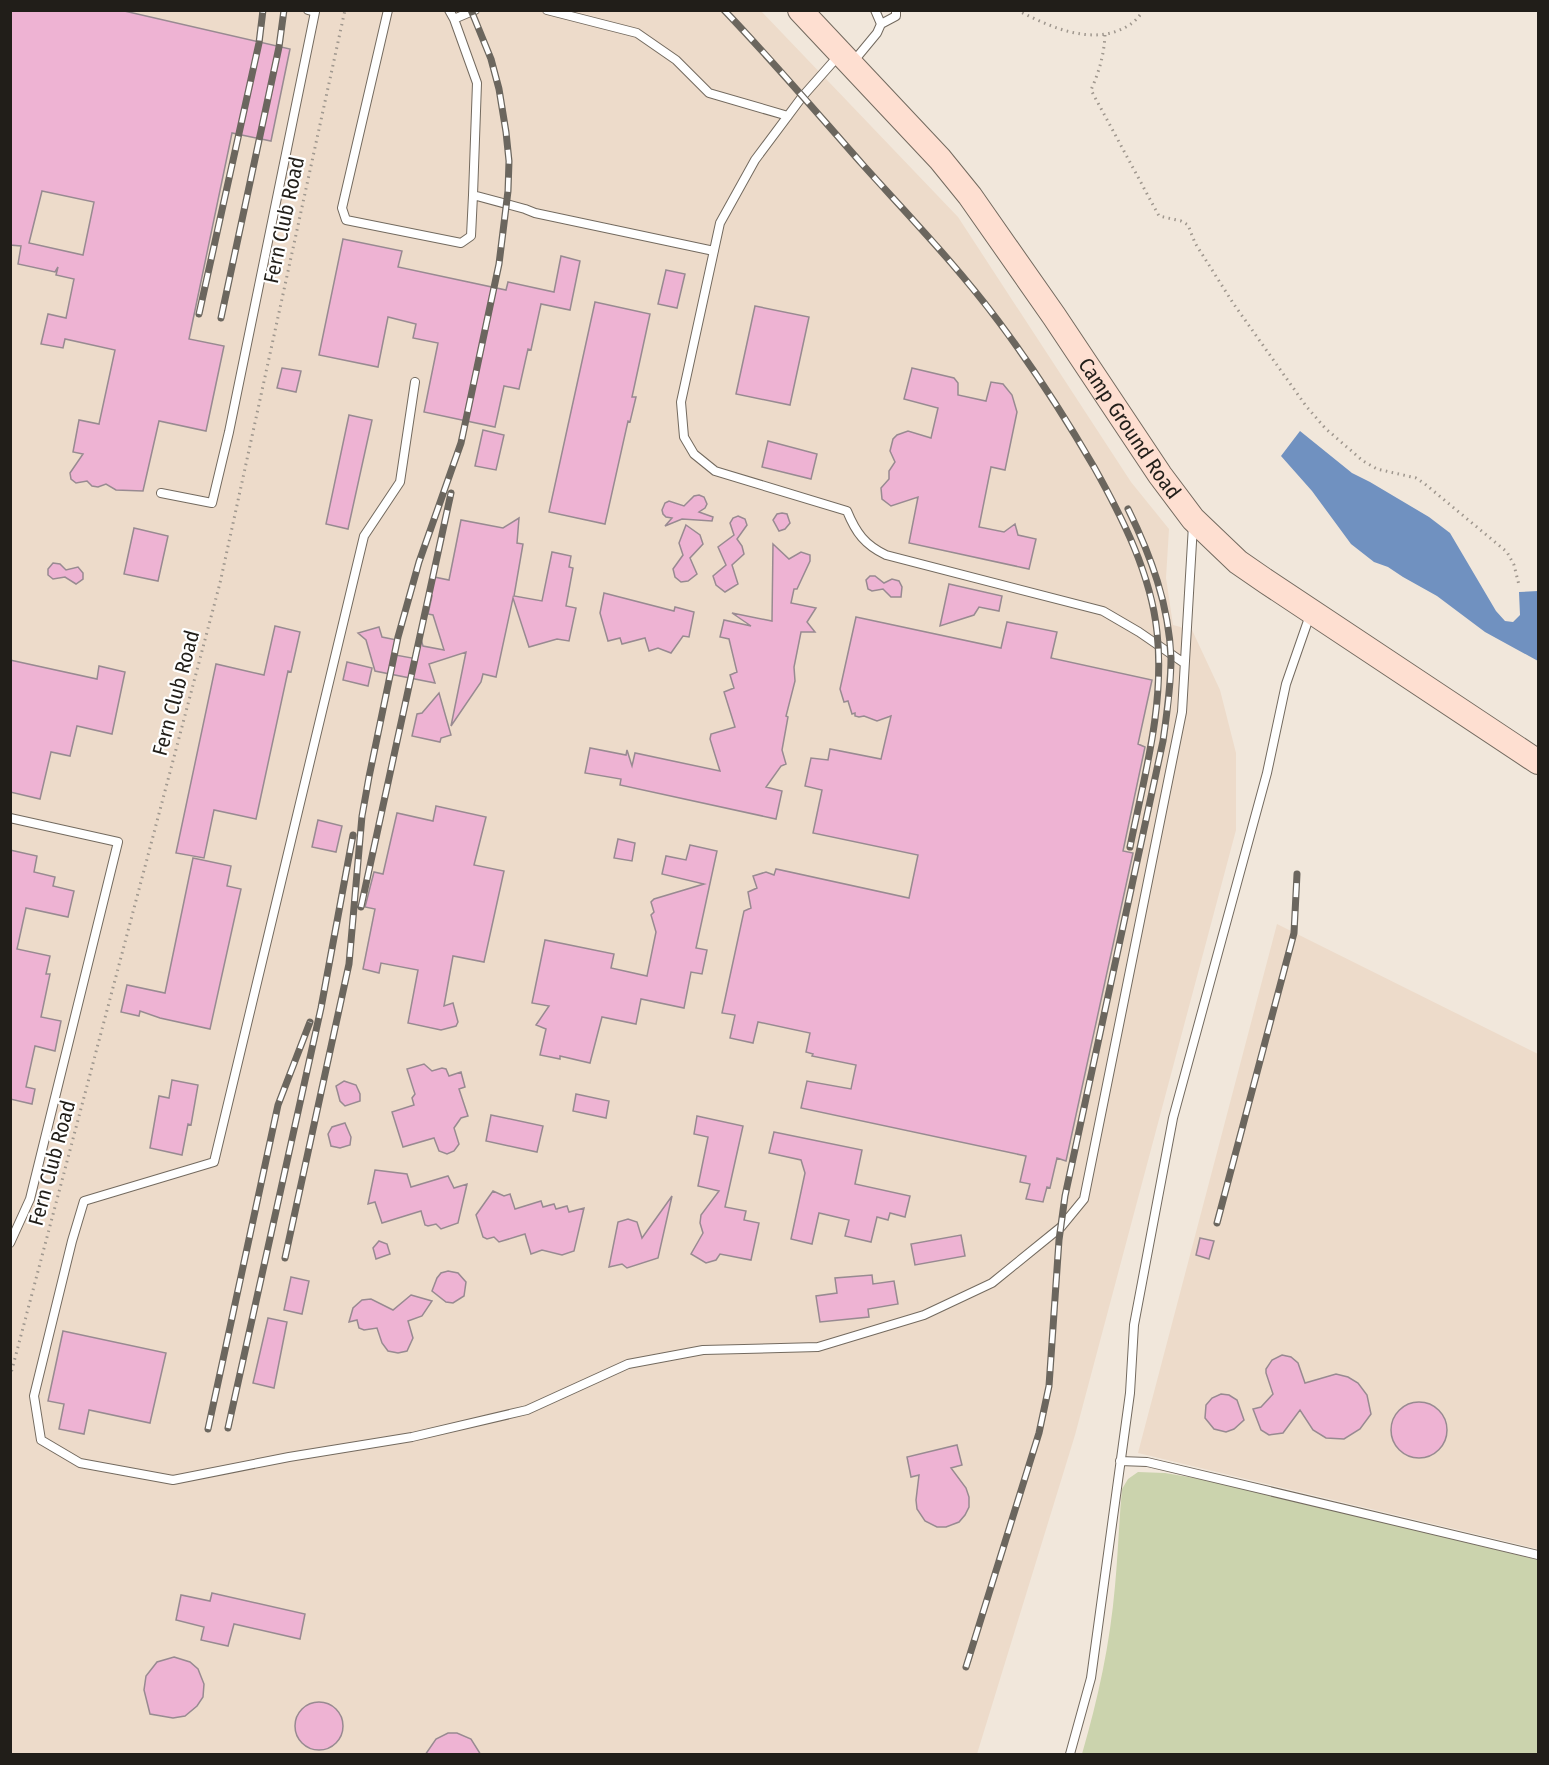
<svg xmlns="http://www.w3.org/2000/svg" width="1549" height="1765" font-family="'Fira Sans Condensed',sans-serif">
<style>
.industrial{fill:#eddbca}
.green{fill:#cbd3ad}
.water{fill:#7091c0}
.building{fill:#eeb3d3;stroke:#988a91;stroke-width:1.5;fill-rule:evenodd}
.lines{fill:none;stroke-linecap:round;stroke-linejoin:round}
.lane-casing{stroke:#736a5f;stroke-width:10}
.secondary-casing{stroke:#736a5f;stroke-width:26}
.path{stroke:#9f978e;stroke-width:3;stroke-dasharray:1.5 4.5;stroke-linecap:butt}
.lane{stroke:#fff;stroke-width:8}
.secondary{stroke:#fedfd1;stroke-width:24}
.rail-casing{stroke:#6b665e;stroke-width:7}
.rail{stroke:#fff;stroke-width:4.5;stroke-dasharray:14;stroke-linecap:butt}
.labels{text-anchor:middle;dominant-baseline:central;stroke-width:4.5;stroke-linejoin:round;paint-order:stroke}
.street-label{font-size:21px;fill:#211e19;stroke:#fff}
</style>
<rect width="100%" height="100%" fill="#f1e7db"/>
<path class="industrial" d="M11 11H761L958 217 1131 482 1169 529 1166 578 1173 625 1192 630 1220 690 1236 753V830L1075 1435 977 1754H11Z
M1277 924 1538 1054V1549L1138 1453Z"/>
<path class="green" d="M1138 1472 1165 1473 1212 1481 1538 1560V1754H1082C1098 1699 1110 1644 1115 1586 1118 1554 1119 1521 1122 1489L1128 1479Z"/>
<path class="water" d="M1300 431 1352 473 1370 482 1429 517 1450 533 1496 611 1505 621 1513 622 1520 615 1519 592 1538 591V661L1485 632 1437 596 1403 577 1388 567 1374 562 1351 544 1312 491 1281 456Z"/>
<path class="building" d="M10 10H120L290 49 271 141 232 133 189 339 224 346 206 431 159 421 143 491 116 490 106 484 98 487 92 486 87 481 76 483 71 479 70 473 83 454 73 452 79 420 99 424 115 350 65 339 63 348 41 344 48 314 66 318 74 279 56 275 58 267 55 272 18 264 21 246 10 245ZM42 191 94 202 83 255 29 243Z
M343 239 402 251 398 267 506 290 508 282 554 292 561 256 580 261 570 310 541 304 531 350 528 349 519 389 504 386 495 427 424 412 438 343 413 338 416 324 388 317 378 367 319 355Z
M666 270 685 274 677 308 658 304Z
M595 302 650 314 632 397H636L630 422 628 421 605 524 549 512Z
M755 306 809 317 790 405 736 394Z
M282 368 301 371 296 392 277 388Z
M912 368 954 378 958 383V395L986 401 991 382 1003 384 1012 395 1017 412 1005 470 991 467 979 527 1004 532 1015 524 1018 535 1036 539 1029 569 909 543 918 497 891 506 882 499 881 488 889 479V471L895 462 890 451 893 439 897 435 908 431 931 438 938 408 904 399Z
M349 415 372 420 348 529 326 524Z
M483 430 504 435 496 470 475 466Z
M768 441 817 454 811 479 762 467Z
M699 495 704 497 707 504 705 508 699 512 713 517 712 521 682 519 665 526 672 518 666 517 663 514 662 510 665 503 669 501 684 506 694 496Z
M782 513 787 514 790 523 785 529 779 531 773 520 777 514Z
M738 516 745 519 747 525 737 539 742 546 744 554 732 565 738 584 725 592 716 585 713 576 726 565 718 547 734 535 730 523 733 518Z
M519 518 517 543 523 544 514 596 542 601 552 552 571 556 569 567 573 568 566 606 576 608 569 641 557 639 529 647 513 598 496 677 483 674 481 682 451 726 466 652 429 664 435 683 375 671 366 640 358 633 379 627 382 637 397 640 395 655 417 659 421 639 423 646 444 650 433 615 428 614 432 596 430 595 434 577 449 580 461 520 503 528Z
M686 525 700 535 703 544 690 558 697 574 688 581 681 582 675 577 673 569 683 555 679 543Z
M134 528 168 536 158 581 124 574Z
M773 544 789 559 801 552 810 555V561L797 589H794L791 603 816 608 807 622 815 632H801L794 667 795 681 786 716 788 717 782 750 786 764 781 766 766 787 782 791 776 819 620 785 621 779 585 773 590 748 626 755 627 750 632 766 635 753 720 771 710 739 711 734 735 727 724 692 734 688 730 675 737 672 729 639 720 637 724 620 751 626 732 613 772 621Z
M53 563 60 564 66 570 78 567 83 573V579L76 584 65 577 53 579 48 575V569Z
M870 576H875L884 583 892 579 899 581 902 587 901 597H891L883 589 872 591 868 589 866 580Z
M949 584 1002 596 999 611 979 607 974 615 940 626Z
M604 593 674 611 675 607 694 612 689 637 683 636 671 653 658 648 649 651 645 638 622 644 620 638 608 641 600 613Z
M856 617 1001 648 1007 622 1057 632 1051 658 1152 680 1138 744 1145 747 1123 851 1133 853 1066 1161 1057 1158 1050 1188 1047 1187 1043 1202 1026 1199 1030 1184 1020 1182 1026 1156 801 1108 807 1081 851 1089 856 1065 812 1056 813 1054 806 1052 810 1033 758 1022 753 1043 730 1038 735 1015 722 1013 744 911 751 908 748 892 757 888 753 876 766 872 774 875 776 869 909 898 918 855 813 833 822 790 805 786 811 758 828 760 830 749 881 759 891 716 877 721 864 716 859 717 855 716V713L852 714 848 701 844 702 840 689Z
M275 626 300 632 291 672 288 671 256 819 214 810 204 858 176 853 216 664 264 675Z
M10 660 97 679 99 666 125 672 112 734 77 726 70 756 51 752 40 799 10 792Z
M347 662 372 668 368 686 343 680Z
M439 693 451 735 441 738 440 742 412 736 417 714 422 713Z
M436 806 486 817 474 865 504 871 484 962 453 956 444 1006 453 1003 458 1022 456 1026 441 1030 408 1023 418 970 381 963 379 973 363 969 375 909 365 907 374 872 383 874 397 813 433 821Z
M318 820 342 826 336 852 312 847Z
M618 839 635 843 632 861 614 858Z
M690 845 717 851 696 948 707 950 702 974 691 972 684 1008 641 999 636 1024 602 1017 590 1063 560 1056V1059L540 1055 546 1029 536 1025 549 1006 532 1003 545 940 614 954 611 968 647 976 656 932 651 915 654 912 651 902 654 899 704 884 662 874 666 856 686 860Z
M10 850 37 856 34 872 55 877 53 886 74 891 68 917 26 908 17 949 50 956 46 974H50L41 1017 61 1021 55 1051 35 1046 26 1087 35 1089 32 1104 10 1099Z
M193 858 231 866 227 886 241 889 210 1029 160 1018 140 1011 139 1016 121 1012 127 985 165 993Z
M424 1064 432 1071 442 1068 446 1069 449 1076 461 1072 465 1087 459 1089 468 1116 461 1118 454 1128 459 1144 454 1151 447 1154 439 1151 434 1138 403 1147 392 1112 414 1105 412 1098 415 1094 407 1069Z
M172 1080 198 1085 191 1125 188 1124 182 1155 150 1148 159 1096 169 1098Z
M344 1081 356 1085 360 1094V1101L345 1106 340 1101 336 1086Z
M576 1094 609 1101 606 1118 573 1111Z
M491 1115 543 1126 537 1152 486 1141Z
M697 1116 743 1126 725 1207 746 1211 744 1220 759 1223 751 1260 720 1254 716 1260 706 1263 691 1254 703 1233 700 1223 701 1215 719 1191 698 1186 708 1137 694 1134Z
M345 1123 351 1137 350 1145 340 1148 331 1146 328 1134 332 1127Z
M774 1132 862 1150 855 1184 910 1196 905 1217 890 1213 888 1220 877 1217 871 1242 845 1236 849 1220 819 1213 812 1244 791 1239 805 1173 801 1160 769 1153Z
M375 1170 407 1174 411 1187 448 1176 454 1188 467 1184 458 1223 441 1229 436 1224 428 1226 425 1225 421 1211 382 1223 375 1202 368 1204Z
M493 1191 504 1196 510 1194 515 1209 541 1201 543 1207 554 1204 556 1209 567 1206 569 1212 584 1208 574 1251 562 1255 542 1250 531 1254 525 1234 499 1242 494 1237 487 1239 483 1237 476 1215Z
M672 1196 658 1258 627 1268 622 1264 609 1267 618 1222 628 1219 637 1222 642 1238Z
M961 1235 965 1256 915 1265 911 1244Z
M1200 1238 1214 1241 1209 1259 1196 1255Z
M379 1241 387 1244 390 1254 376 1259 373 1248Z
M448 1271 458 1273 466 1282 464 1296 453 1303 446 1302 432 1291 437 1278 441 1273Z
M872 1275 873 1284 894 1281 898 1304 868 1309 869 1317 820 1322 816 1296 837 1293 835 1278Z
M291 1277 309 1281 302 1314 284 1310Z
M411 1295 432 1301 422 1316 408 1321 413 1338 407 1351 398 1353 388 1351 382 1343 377 1328 364 1330 359 1328 357 1320 349 1322 353 1308 362 1300 371 1299 393 1310Z
M268 1318 287 1322 274 1388 253 1383Z
M63 1331 166 1353 150 1423 89 1410 84 1434 59 1429 64 1404 48 1401Z
M1282 1355 1291 1357 1298 1363 1305 1383 1336 1374 1348 1377 1358 1383 1367 1395 1371 1414 1360 1429 1344 1439 1326 1438 1313 1430 1300 1410 1283 1433 1269 1435 1261 1430 1253 1409 1261 1407 1273 1394 1266 1373V1369L1272 1360Z
M1221 1394 1229 1395 1237 1400 1244 1420 1234 1429 1226 1432 1214 1429 1205 1418 1206 1405 1212 1398Z
M1391 1430a28 28 0 1 1 56 0a28 28 0 1 1-56 0Z
M957 1445 962 1465 951 1468 966 1488 969 1497V1507L965 1515 959 1522 946 1527H937L925 1521 917 1509 916 1500 919 1475 911 1477 907 1457Z
M212 1593 305 1614 300 1639 234 1624 228 1646 201 1640 204 1627 176 1620 181 1595 210 1601Z
M174 1657 190 1662 198 1669 204 1684 203 1697 197 1706 185 1716 173 1718 150 1714 144 1690 146 1676 157 1662Z
M295 1726a24 24 0 1 1 48 0a24 24 0 1 1-48 0Z
M448 1733H457L471 1739 481 1755H425L436 1739Z"/>
<g class="lines">
<g class="lane-casing">
<path id="lane" d="M388 10 342 208 346 220 461 243 471 236 473 195 525 209 535 213 714 251
M449 10 454 19 475 10
M547 10 637 33 676 60 709 93 788 116
M875 10 881 24
M454 19 477 83 473 195
M840 54 802 97 755 160 720 223 681 402 684 437 694 454 715 471 847 511C856 533 865 545 886 555L1103 611 1139 632 1184 663
M853 62 877 33 881 24 896 16V10
M415 382 400 482 364 536 214 1162 84 1201 72 1241 34 1396 41 1440 80 1463 173 1480 289 1457 412 1437 527 1410 628 1364 703 1350 818 1347 924 1315 992 1283 1061 1227 1084 1199 1182 712 1193 525
M161 493 212 503 229 432 315 12 308 10
M10 818 118 842 30 1199 10 1243
M1120 1461 1147 1462 1538 1555
M1070 1754 1091 1678 1130 1393 1134 1325 1173 1118 1267 773 1286 684 1310 615"/>
</g>
<g class="secondary-casing">
<g id="secondary">
<path id="s1" d="M800 10 940 159 970 196 1054 316 1160 475 1193 519 1238 562 1267 582 1538 762"/>
</g>
</g>
<path class="path" d="M1017 10C1050 27 1091 46 1126 27 1133 23 1139 18 1143 10
M1105 35C1104 55 1099 72 1091 90L1159 216 1181 221 1188 225 1195 243 1233 303 1306 406 1325 428 1363 461 1377 469 1416 478 1425 484 1507 552 1514 565 1519 585
M10 1377 220 583 345 10"/>
<use href="#lane" class="lane"/>
<use href="#secondary" class="secondary"/>
<g class="rail-casing">
<path id="rail" d="M724 10C772 60 817 113 863 165 909 216 958 267 999 322 1034 369 1065 417 1094 467 1122 517 1151 574 1157 632 1165 705 1144 777 1130 847
M199 314 259 43 263 10
M221 318 279 47 284 10
M361 907 451 493
M1217 1223 1294 933 1297 874
M285 1258 349 964 362 816 369 777 398 637 419 562 461 443 499 264 508 191 509 161 506 132 499 89 491 59 471 10
M228 1428 321 1008 353 835
M208 1429 278 1105 310 1022
M966 1667 1039 1433 1049 1386 1059 1240 1065 1196 1163 741C1167 713 1171 686 1171 658 1169 605 1151 556 1128 509"/>
</g>
<use href="#rail" class="rail"/>
</g>
<g class="labels">
<g class="street-label">
<text transform="translate(284 220) rotate(-78)">Fern Club Road</text>
<text stroke="none"><textPath href="#s1" startOffset="534">Camp Ground Road</textPath></text>
<text transform="translate(176 693) rotate(-75)">Fern Club Road</text>
<text transform="translate(52 1163) rotate(-75)">Fern Club Road</text>
</g>
</g>
<rect width="1549" height="1765" fill="none" stroke="#211e19" stroke-width="24"/>
</svg>
